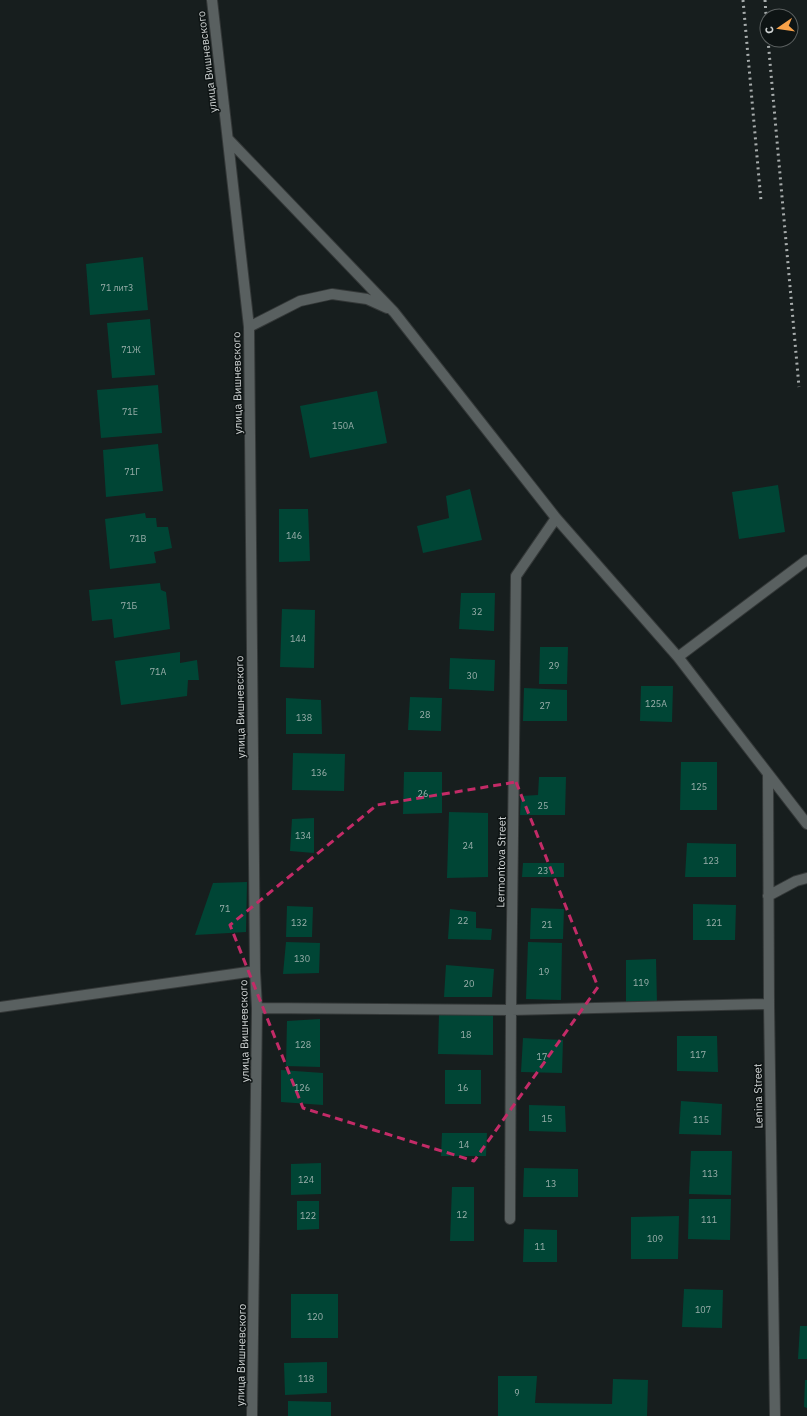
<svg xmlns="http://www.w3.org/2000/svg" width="807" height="1416" font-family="'IBM Plex Sans',sans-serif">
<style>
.building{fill:#004535}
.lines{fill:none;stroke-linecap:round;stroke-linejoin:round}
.minor-casing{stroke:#343838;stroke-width:12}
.minor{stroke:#596060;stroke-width:10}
.rail{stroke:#a8adad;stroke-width:3;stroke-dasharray:2 4;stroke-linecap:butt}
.marked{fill:none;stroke:#c32b67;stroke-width:3;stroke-dasharray:8 5;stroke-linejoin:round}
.labels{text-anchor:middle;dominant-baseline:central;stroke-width:3;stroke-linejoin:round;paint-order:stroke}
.number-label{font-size:9px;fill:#9aafab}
.street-label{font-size:11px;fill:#ced2d2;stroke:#0e1414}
</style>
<rect width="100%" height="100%" fill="#171e1e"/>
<path class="building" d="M143 257 148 310 90 315 86 264Z
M150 319 155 375 112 378 107 323Z
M158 385 162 433 101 438 97 390Z
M377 391 387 443 310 458 300 406Z
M158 444 163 491 106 497 103 450Z
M778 485 785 532 739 539 732 492Z
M470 489 482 540 423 553 417 526 449 518 446 496Z
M279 509H308L310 561 279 562Z
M145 513 146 518H156L157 527H168L172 548 154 552 156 563 110 569 105 519Z
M160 583 161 590 166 592 170 629 114 638 112 619 92 621 89 590Z
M461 593H495L494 631 459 629Z
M282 609 315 610 314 668 280 667Z
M540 647H568L567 684H539Z
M180 652V663L197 660 199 680H188L187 696 121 705 115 661Z
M450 658 495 660 494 691 449 689Z
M641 686H673L672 722 640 721Z
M524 688 567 690V721H523Z
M410 697 442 698 441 731 408 730Z
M286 698 321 700 322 734H286Z
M293 753 345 754 344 791 292 790Z
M681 762H717V810H680Z
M404 772H442V813L403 814Z
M539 777H566L565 815H520L521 796 538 795Z
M449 812 488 813V877L447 878Z
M314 818V853L290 851 292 819Z
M687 843 736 844V877H685Z
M523 863H564V877H522Z
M247 882 246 932 195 935 213 883Z
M693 904 736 905 735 940H693Z
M287 906 313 907 312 937H286Z
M531 908 564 909 563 939H530Z
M450 909 476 912V928L492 929 491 940 448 939Z
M286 942 320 943 319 973 283 974Z
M528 942 562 943 561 1000 526 999Z
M656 959 657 1003H626V960Z
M446 965 494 969 492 997H444Z
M439 1013 493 1014V1055L438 1054Z
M320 1019V1067L286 1066 287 1021Z
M677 1036H717L718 1072 677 1071Z
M523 1038 563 1040 562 1073 521 1072Z
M281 1070 323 1073V1105L281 1102Z
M445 1070H481V1104H445Z
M681 1101 722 1104 721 1135 679 1134Z
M529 1105 565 1106 566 1132 529 1131Z
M442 1133H487L486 1156H441Z
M691 1151H732L731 1195 689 1194Z
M321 1163V1194L291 1195V1164Z
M524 1168 578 1169V1197H523Z
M452 1187H474V1241H450Z
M689 1199H731L730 1240 688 1239Z
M297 1201H319V1229L297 1230Z
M679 1216 678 1259H631V1217Z
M524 1229 557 1230V1262H523Z
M684 1289 723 1290 722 1328 682 1327Z
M291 1294H338V1338H291Z
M800 1326H807V1359H798Z
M327 1362V1393L285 1395 284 1363Z
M498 1376H537L535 1403 612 1404 613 1379 648 1380 647 1416H498Z
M805 1380H807V1408L804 1407Z
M288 1401 331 1402V1416H288Z"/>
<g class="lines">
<g class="minor-casing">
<path id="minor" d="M212 0 249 327 255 971 257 1008 252 1416
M228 139 394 312 556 518 678 657 807 824
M249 327 300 301 332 294 367 299 387 308
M678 657 807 560
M768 775 769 1004 775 1416
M768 896 796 881 807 878
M0 1007 255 971
M257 1008 511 1010 769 1004
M510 1219 511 1010 516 576 556 518"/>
</g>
<use href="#minor" class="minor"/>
<path class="rail" d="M743 0 761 201
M765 0 767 29
M768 40 799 387"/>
</g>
<path class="marked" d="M516 782 598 987 474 1161 303 1108 230 925 377 805Z"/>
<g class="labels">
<g class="number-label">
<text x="117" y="287">71 лит3</text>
<text x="131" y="349">71Ж</text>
<text x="130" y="411">71Е</text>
<text x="343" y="425">150А</text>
<text x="132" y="471">71Г</text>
<text x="294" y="535">146</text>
<text x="138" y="538">71В</text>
<text x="129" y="605">71Б</text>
<text x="477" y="611">32</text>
<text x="298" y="638">144</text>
<text x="554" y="665">29</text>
<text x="158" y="671">71А</text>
<text x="472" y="675">30</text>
<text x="656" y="703">125А</text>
<text x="545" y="705">27</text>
<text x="425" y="714">28</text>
<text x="304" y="717">138</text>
<text x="319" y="772">136</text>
<text x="699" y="786">125</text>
<text x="423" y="793">26</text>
<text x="543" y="805">25</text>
<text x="303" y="835">134</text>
<text x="468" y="845">24</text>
<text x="711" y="860">123</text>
<text x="543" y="870">23</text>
<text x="225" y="908">71</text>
<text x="463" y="920">22</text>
<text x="299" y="922">132</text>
<text x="714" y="922">121</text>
<text x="547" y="924">21</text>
<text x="302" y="958">130</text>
<text x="544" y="971">19</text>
<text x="641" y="982">119</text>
<text x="469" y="983">20</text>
<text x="466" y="1034">18</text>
<text x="303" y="1044">128</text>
<text x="698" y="1054">117</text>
<text x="542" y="1056">17</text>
<text x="302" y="1087">126</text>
<text x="463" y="1087">16</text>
<text x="547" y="1118">15</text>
<text x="701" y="1119">115</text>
<text x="464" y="1144">14</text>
<text x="710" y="1173">113</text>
<text x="306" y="1179">124</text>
<text x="551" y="1183">13</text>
<text x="462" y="1214">12</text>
<text x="308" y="1215">122</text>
<text x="709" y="1219">111</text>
<text x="655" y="1238">109</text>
<text x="540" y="1246">11</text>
<text x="703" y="1309">107</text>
<text x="315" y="1316">120</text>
<text x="306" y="1378">118</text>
<text x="517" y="1392">9</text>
</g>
<g class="street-label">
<text transform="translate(207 62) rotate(-97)">улица Вишневского</text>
<text transform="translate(237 383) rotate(-91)">улица Вишневского</text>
<text transform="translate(240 707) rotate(-91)">улица Вишневского</text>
<text transform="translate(501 862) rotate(-89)">Lermontova Street</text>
<text transform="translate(244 1031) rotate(-91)">улица Вишневского</text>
<text transform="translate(758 1096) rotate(-91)">Lenina Street</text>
<text transform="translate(241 1355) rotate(-89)">улица Вишневского</text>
</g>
</g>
<g transform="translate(779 28) rotate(257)"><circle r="19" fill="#0e1414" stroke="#5b6060"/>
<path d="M0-3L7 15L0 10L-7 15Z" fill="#f7a149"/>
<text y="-6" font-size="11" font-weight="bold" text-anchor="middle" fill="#ced2d2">С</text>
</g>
</svg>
